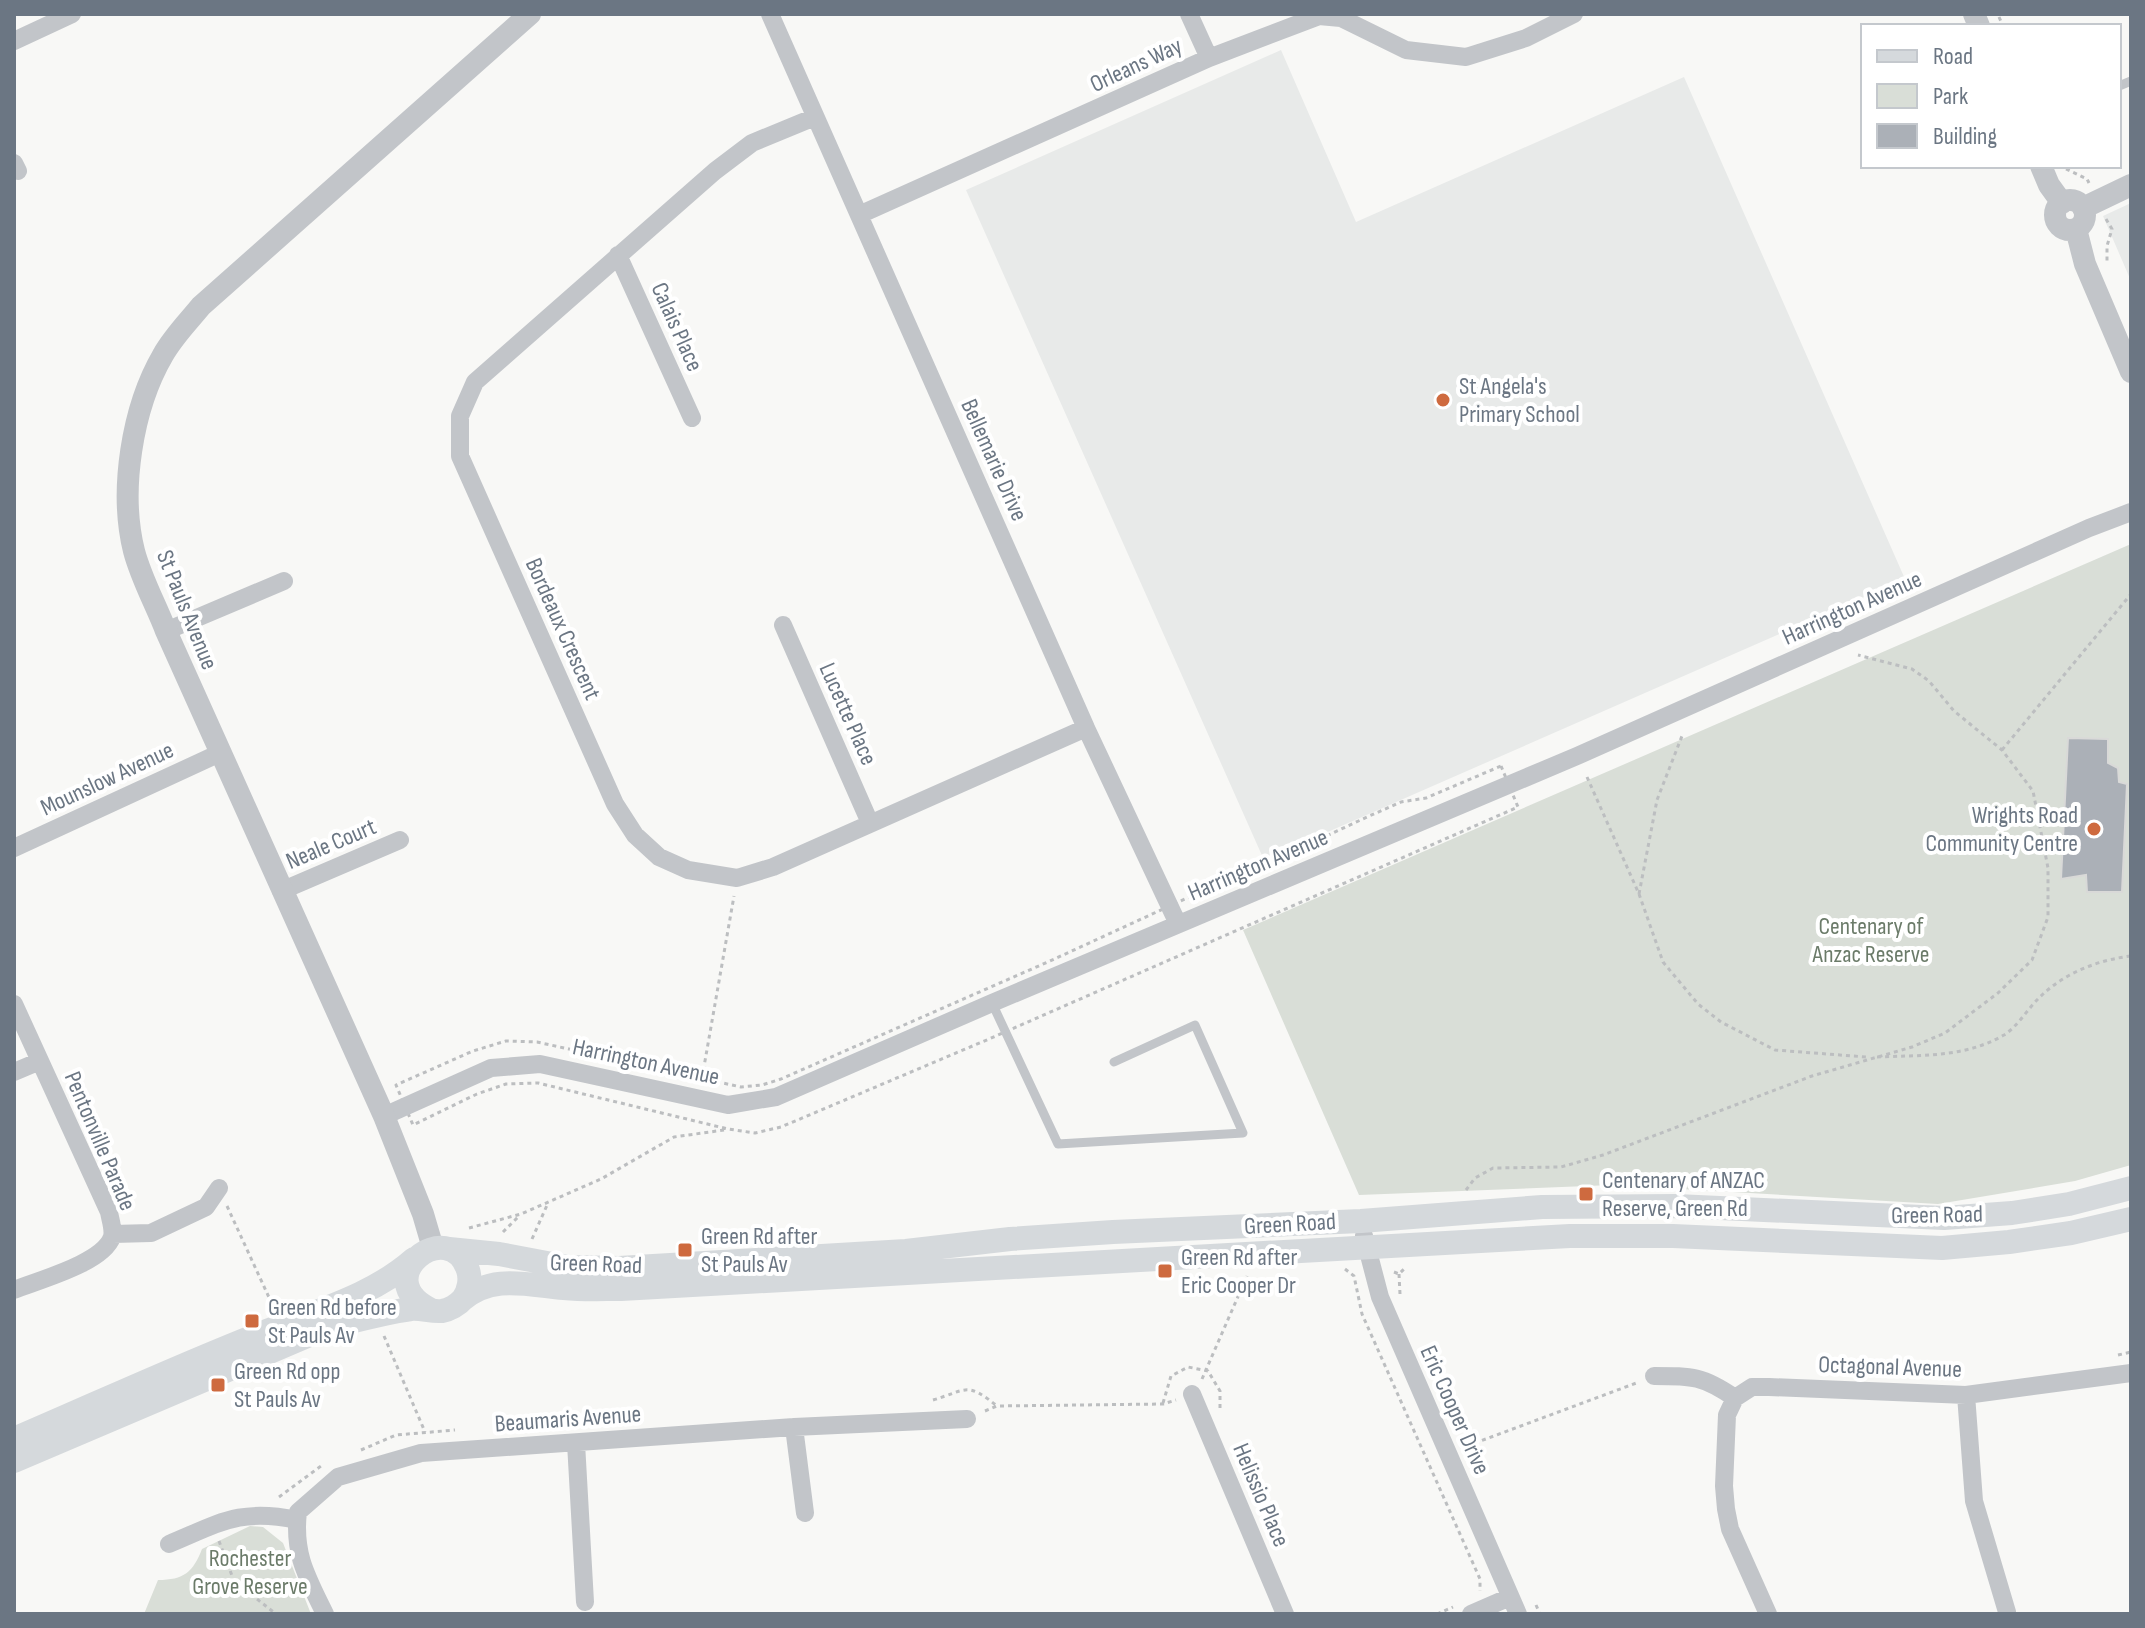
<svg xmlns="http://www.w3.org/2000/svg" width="2145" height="1628" font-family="'Sofia Sans Condensed',sans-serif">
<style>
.built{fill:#e8eae9}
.green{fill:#d9ded7}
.building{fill:#abb0b7;stroke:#d9d9d8;stroke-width:2}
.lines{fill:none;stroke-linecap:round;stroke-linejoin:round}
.path{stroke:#bcbec0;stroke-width:3;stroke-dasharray:4 4;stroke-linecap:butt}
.service{stroke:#c2c5c9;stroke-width:9}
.minor{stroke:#c2c5c9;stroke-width:18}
.tertiary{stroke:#c2c5c9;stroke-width:22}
.secondary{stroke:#d5d9dc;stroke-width:24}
.poi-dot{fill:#ce6a3f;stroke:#fff;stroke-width:3}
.labels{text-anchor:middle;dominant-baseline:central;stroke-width:8;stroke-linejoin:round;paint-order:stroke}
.street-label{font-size:24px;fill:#6b7683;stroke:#fff}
.poi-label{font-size:24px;fill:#6b7683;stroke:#fff;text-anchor:start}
.park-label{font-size:24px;fill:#6b7b69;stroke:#fff}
</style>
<rect width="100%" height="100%" fill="#f8f8f6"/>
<path class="built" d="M1281 50 1356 222 1684 77 1905 579 1264 860 966 190Z
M2131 203V281L2103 216Z"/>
<path class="green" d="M2131 544V1165L2075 1181 1938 1204 1612 1185 1359 1195 1243 930Z
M250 1526 263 1527 283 1543 311 1614H144L158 1580C184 1580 193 1572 202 1549Z"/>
<path class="building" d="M2068 738 2108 739V763L2118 768 2119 782 2127 784 2122 892H2087L2086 875 2061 879Z"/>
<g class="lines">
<path class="path" d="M1999 17 2003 26
M2066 169 2087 179 2089 183
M2106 219 2112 229 2107 246V261
M2002 750 2131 594
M1501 766 1518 807 989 1039 781 1127 755 1133 728 1129 538 1083 506 1084 477 1094 413 1125 396 1085 473 1051 506 1041 537 1042 741 1087 762 1085 781 1079 1050 961 1187 898 1211 890 1367 817 1401 802 1426 798Z
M1587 777 1639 894 1663 962 1698 1004 1721 1022 1775 1050 1866 1057
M1639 894 1657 800 1682 736
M1877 1057C1922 1055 1964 1058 2004 1035 2017 1027 2027 1010 2038 999 2062 974 2097 960 2131 956
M702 1078 734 896
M1466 1190 1475 1178 1493 1168 1561 1167 1603 1155 1812 1076 1912 1047 1945 1033 1998 993 2032 960 2048 917V868L2033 791 2002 750 1954 711 1929 681 1912 669 1858 655
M227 1206 272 1304
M469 1228 521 1214 601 1179 674 1137 724 1130
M503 1232 520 1215
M532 1239 548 1203
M1345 1269 1354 1276 1362 1314 1480 1579V1591
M1394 1272 1399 1274 1406 1267
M1399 1274 1400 1294
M384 1336 425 1432
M2118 1355 2131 1352
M1202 1379 1247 1276
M933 1400C967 1390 966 1381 997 1406
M1163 1403 1171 1376 1188 1367 1208 1371 1220 1391V1412
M985 1411 997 1406 1163 1404 1176 1400
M1467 1446 1639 1382
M361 1450 396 1435 455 1430
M279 1497 321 1466
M219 1541 234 1581 276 1614
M1536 1605 1540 1614
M1437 1614 1453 1607"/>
<path class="service" d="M2119 86 2131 81
M992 1003 1058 1144 1243 1133 1195 1025 1114 1062"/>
<path class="minor" d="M770 14 1086 728 1178 924
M1189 14 1209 58
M14 41 72 14
M815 117 752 143 715 171 475 382 460 416V456L615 804 635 835 659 857 688 870 737 878 773 867 1086 728
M14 163 18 171
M859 215 1209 58 1319 16 1341 18 1406 50 1466 57 1526 38 1574 14
M618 255 692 418
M783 625 870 823
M166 631 284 581
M14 848 220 753
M281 891 400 840
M14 1004 109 1212C110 1219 114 1229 112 1237 103 1263 39 1280 14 1290
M14 1072 40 1061
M384 1116 491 1068 540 1064 728 1105 776 1097 992 1003 1577 756 2089 528 2131 512
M113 1234 151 1233 206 1207 219 1188
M1364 1236 1380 1297 1518 1614
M1654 1376C1693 1376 1703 1376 1735 1398
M1192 1394 1285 1614
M1966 1395 1974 1501 2007 1612
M1735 1398 1752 1387H1769L1966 1395 2131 1373
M1735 1398 1727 1415 1724 1486 1726 1509 1730 1529 1768 1614
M794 1427 805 1513
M576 1443 585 1602
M169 1544C220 1523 239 1508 297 1520
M325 1614C307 1577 293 1554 298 1512L338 1477 421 1453 794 1427 967 1419
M1471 1614 1510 1597"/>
<path class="tertiary" d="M1974 14 1979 26
M2041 166 2049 185 2062 203
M2055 215a15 15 0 1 1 30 0a15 15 0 1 1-30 0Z
M2083 208 2131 185
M2076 229 2085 264 2131 372
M433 1248 423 1214 384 1116 166 631C156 605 141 578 134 551 119 491 132 408 163 355 173 337 188 322 201 306L530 14"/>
<path class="secondary" d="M449 1249 499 1254 568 1267 619 1268 906 1251 1010 1239 1113 1232 1361 1221 1542 1207 1676 1206 1944 1218 2012 1213 2069 1204 2131 1188
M462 1300C492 1274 527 1285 564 1288 583 1290 602 1289 621 1289L1570 1236H1673L1942 1248 2009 1242 2071 1233 2131 1219
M14 1439C98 1403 182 1364 267 1331 318 1310 372 1296 414 1259
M14 1461 326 1328C354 1321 382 1313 411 1309 421 1308 431 1312 442 1311 449 1310 458 1305 463 1299 469 1291 471 1279 468 1270 449 1214 366 1278 431 1310"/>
</g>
<g class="poi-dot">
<circle cx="1443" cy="400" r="8"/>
<circle cx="2094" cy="829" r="8"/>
<rect x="1578" y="1186" width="16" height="16" rx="4"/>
<rect x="677" y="1242" width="16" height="16" rx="4"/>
<rect x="1157" y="1263" width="16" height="16" rx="4"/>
<rect x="244" y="1313" width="16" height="16" rx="4"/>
<rect x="210" y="1377" width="16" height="16" rx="4"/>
</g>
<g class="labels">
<g class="street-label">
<text transform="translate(1136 65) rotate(-25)">Orleans Way</text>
<text transform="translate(677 327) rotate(66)">Calais Place</text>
<text transform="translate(994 460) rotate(66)">Bellemarie Drive</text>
<text transform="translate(1852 608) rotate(-24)">Harrington Avenue</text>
<text transform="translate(187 610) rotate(68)">St Pauls Avenue</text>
<text transform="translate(563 629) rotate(66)">Bordeaux Crescent</text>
<text transform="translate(848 714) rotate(66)">Lucette Place</text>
<text transform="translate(107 779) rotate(-25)">Mounslow Avenue</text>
<text transform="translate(331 844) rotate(-23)">Neale Court</text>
<text transform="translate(1258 865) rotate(-23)">Harrington Avenue</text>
<text transform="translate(646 1062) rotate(12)">Harrington Avenue</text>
<text transform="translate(100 1141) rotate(67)">Pentonville Parade</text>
<text transform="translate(1937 1215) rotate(-1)">Green Road</text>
<text transform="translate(1290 1224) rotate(-3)">Green Road</text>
<text transform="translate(596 1264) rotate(2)">Green Road</text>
<text transform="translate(1890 1367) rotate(2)">Octagonal Avenue</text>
<text transform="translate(1455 1410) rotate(66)">Eric Cooper Drive</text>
<text transform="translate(568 1419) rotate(-4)">Beaumaris Avenue</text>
<text transform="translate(1261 1495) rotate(67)">Helissio Place</text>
</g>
<g class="poi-label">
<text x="1459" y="386">St Angela's<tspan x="1459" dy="28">Primary School</tspan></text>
<text x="2078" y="815" text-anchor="end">Wrights Road<tspan x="2078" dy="28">Community Centre</tspan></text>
<text x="1602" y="1180">Centenary of ANZAC<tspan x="1602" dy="28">Reserve, Green Rd</tspan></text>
<text x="701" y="1236">Green Rd after<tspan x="701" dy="28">St Pauls Av</tspan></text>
<text x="1181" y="1257">Green Rd after<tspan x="1181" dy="28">Eric Cooper Dr</tspan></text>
<text x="268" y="1307">Green Rd before<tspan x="268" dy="28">St Pauls Av</tspan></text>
<text x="234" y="1371">Green Rd opp<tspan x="234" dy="28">St Pauls Av</tspan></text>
</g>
<g class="park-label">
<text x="1871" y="926">Centenary of<tspan x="1871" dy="28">Anzac Reserve</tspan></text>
<text x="250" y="1558">Rochester<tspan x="250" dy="28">Grove Reserve</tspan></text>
</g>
</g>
<rect width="2145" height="1628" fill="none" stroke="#6b7683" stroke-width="32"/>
<rect x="1861" y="24" width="260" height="144" fill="#ffffff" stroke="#c4c8cd" stroke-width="2"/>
<rect x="1877" y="50" width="40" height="12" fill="#d5d9dc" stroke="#c4c8cd" stroke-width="2"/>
<text x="1933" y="64" font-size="24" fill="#6b7683">Road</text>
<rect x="1877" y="84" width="40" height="24" fill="#d9ded7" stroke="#c4c8cd" stroke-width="2"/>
<text x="1933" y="104" font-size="24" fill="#6b7683">Park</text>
<rect x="1877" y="124" width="40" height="24" fill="#abb0b7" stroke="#c4c8cd" stroke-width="2"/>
<text x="1933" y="144" font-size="24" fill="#6b7683">Building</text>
</svg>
